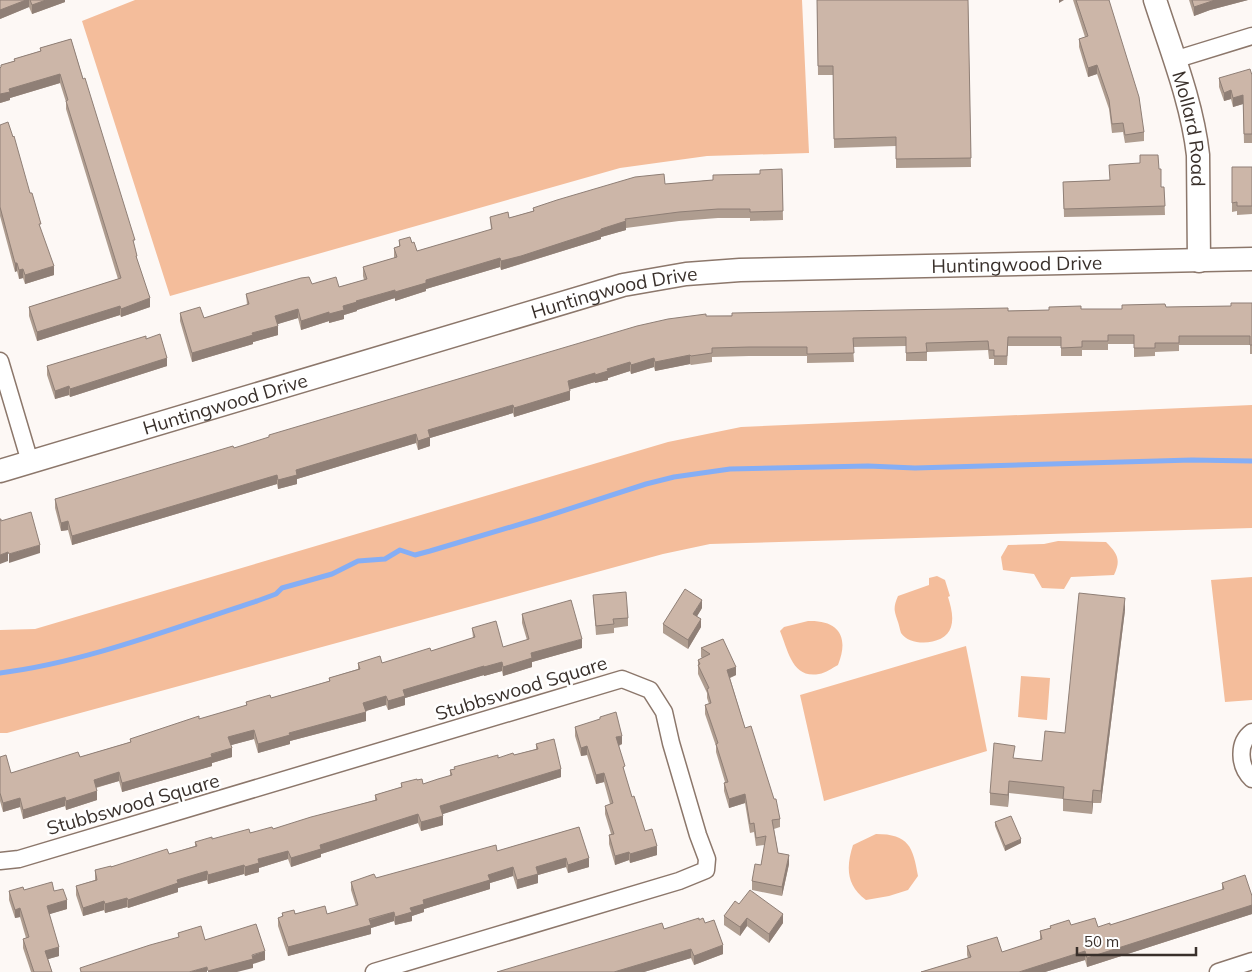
<svg xmlns="http://www.w3.org/2000/svg" width="1252" height="972" font-family="Mulish,sans-serif">
<style>
.green{fill:#f4bd9b}
.lines{fill:none;stroke-linecap:round;stroke-linejoin:round}
.stream{stroke:#85aef5;stroke-width:5}
.street-casing{stroke:#8c776b;stroke-width:19}
.secondary-casing{stroke:#8c776b;stroke-width:25}
.street{stroke:#fff;stroke-width:16}
.secondary{stroke:#fff;stroke-width:22}
.wall{fill:#af9d90}
.shaded-wall{fill:#8f7f76}
.building{fill:#ccb6a8;stroke:#8f7f76}
.labels{text-anchor:middle;dominant-baseline:central;stroke-width:5;stroke-linejoin:round;paint-order:stroke}
.street-label{font-size:19px;fill:#39302b;stroke:#fff}
</style>
<rect width="100%" height="100%" fill="#fdf8f5"/>
<path class="green" d="M135 0H802L809 153 707 156 620 168 170 296 82 21Z
M1252 405V528L710 544 663 554 7 733H0V630L35 629 668 442 741 427Z
M1058 541 1106 542C1118 554 1121 560 1114 575L1071 577 1064 589 1042 588 1034 574 1003 570 1001 557 1008 545 1044 544Z
M937 576 945 580 950 596 948 597C951 607 954 617 951 627 946 645 911 648 901 633 900 630 899 625 898 622 894 610 893 608 898 596L929 585V578Z
M1252 577V700L1225 702 1211 580Z
M808 621C840 620 849 638 838 665 832 668 826 673 819 674 792 679 788 650 780 631L784 627Z
M966 646 987 751 824 801 800 695Z
M1021 676 1050 678 1047 720 1018 717Z
M876 834C909 834 913 847 918 876L908 890 889 896 866 900C846 885 846 867 853 845Z"/>
<g class="lines">
<path class="stream" d="M0 673C87 662 173 628 257 601L276 594 282 588 332 574 358 561 385 559 400 550 415 555 430 551 541 518 646 484 674 477 730 469 868 466 915 468 1192 460 1252 461"/>
<g class="street-casing">
<path id="street" d="M1174 60 1252 36
M0 361 30 462
M1252 732C1237 743 1239 767 1252 779
M0 861 19 859 622 679 650 690 664 712 671 743 698 835 707 859 706 870 679 881 374 972
M1218 972 1252 961"/>
</g>
<g class="secondary-casing">
<g id="secondary">
<path id="s1" d="M1155 0C1171 50 1192 102 1198 155L1199 261"/>
<path id="s2" d="M0 471 623 285 686 274 740 270 1252 259"/>
</g>
</g>
<use href="#street" class="street"/>
<use href="#secondary" class="secondary"/>
</g>
<path class="wall" d="M0 0H65V2L32 14 29 7 0 19Z
M817 0H968L971 167 896 168V146L834 148 833 75H818Z
M1073 0H1109L1144 132V141L1125 143 1123 132 1112 133 1109 109 1097 74 1088 77 1079 47V39L1085 37Z
M1189 0H1248L1210 10 1194 16Z
M71 39 135 248 137 260 150 307 121 317 120 315 37 341 29 316V307L118 279 66 109V102L60 83 10 98V100L0 103 1 65 14 61V59L40 51V48Z
M1252 75V143H1244L1243 104 1233 107 1231 99 1224 101 1219 87V78Z
M0 125 30 193 54 275 25 284 23 278 19 279 17 271 15 272 0 216Z
M1232 167H1252V214L1237 215V211L1232 212Z
M782 169 783 220 750 221V218H718L679 221 626 228V230L601 237V239L521 264 501 270 500 267 426 289V291L395 301V298L357 310V311L344 315V319L329 323V321L301 330 298 318 277 324 278 335 253 342V344L192 362 180 321V313L204 318 247 305 246 294 312 284 339 287 364 280 363 276V267L394 258V248L399 246V240L412 243 417 251 491 230 490 217 509 218 533 211V208L665 184 713 180 760 174Z
M1159 169 1161 187H1164L1165 215 1064 217 1063 182 1110 180Z
M1252 303V354H1250V345H1179V351L1155 352V356L1134 357V344H1108V350H1082V356H1061V346H1008L1007 365H994V359H989L988 350 927 352V361H906V346L853 347 854 362 807 363V356H749L712 357V362L691 365 690 364 655 371 654 367 631 374 630 371 608 378V380L595 383V382L570 389V400L514 417 513 413 430 438V446L418 450 416 443 297 479V484L278 489 277 484 72 545 68 530 61 531 55 508V499L234 448 706 316 1049 310 1081 309H1122L1166 307 1231 306Z
M146 339 167 366 70 397 69 395 55 399 47 375V366Z
M593 595 628 618V626L614 628V633L596 635Z
M702 608 697 616 701 627 688 649 663 633V624Z
M1125 610 1101 803H1093L1092 814 1063 811V799L1009 793 1008 807 990 805V793L1042 761 1065 733Z
M522 614 582 648 532 662V667L503 676 502 671 484 676V675L405 698V705L388 710 386 705 365 711 366 721 290 741V744L258 753 254 739 231 745 232 757 212 763V766L122 792 119 781 96 788 97 800 66 810 65 806 23 819 20 807 3 812 0 801V757L11 773 80 757 130 742V739L246 706V702L271 698 329 681V678L358 669V663H382L431 651 473 638 472 628 503 647 527 640 522 623Z
M723 639 736 675 730 678 745 728 780 819V827L774 829 778 853 789 864 782 896 752 890V881L761 865 765 845 756 846 754 832 750 833 745 803 729 808 724 791V783L725 782 716 752V746L705 714V705L709 704 707 698V693L698 674V660L702 658 701 657V648Z
M600 717 622 744 619 746 625 775 632 797 645 831 657 855 630 863 629 860 615 865 609 844V835L611 834 605 814V806L610 804 604 782 596 784 587 755 581 756 575 736V727L600 720Z
M536 744 561 777 442 814 443 825 421 831 418 823 321 854V857L291 867 288 859 259 868V872L245 876 244 874 208 884 207 880 178 888V892L128 908 127 907 105 913 104 910 83 916 76 895V886L95 880V870L169 854 195 846V842L273 829 375 800V795L401 787V783L417 780 423 784 450 776V770L498 758 514 755 536 749Z
M995 822 1021 843 1005 851 995 826Z
M579 827 589 867 568 873 566 867 538 875V883L517 889 513 876 490 883V889L424 909V912L412 916V921L395 925 394 921 371 928V934L288 956 278 926V918L282 917V913L327 914 356 906 351 890V882L376 878 497 851Z
M1222 883 1252 896V914L1087 967 1085 960 1045 972H921L968 958 967 955V946L1002 952 1040 940V931L1050 928V926L1071 925 1098 927 1110 925 1222 890Z
M24 890 54 891 67 909 49 914 59 956 48 959 52 972H31L23 948V939L26 938 20 917 15 918 9 900V891Z
M739 904 783 923 769 943 747 926 740 936 724 925V916Z
M699 920 705 923 723 954 694 965 691 958 644 972H497Z"/>
<path class="shaded-wall" d="M26 0H29V7L0 19V10Z
M46 0H65V2L32 14V5Z
M1059 0H1064L1059 3Z
M1215 0H1248L1210 10 1194 16V7Z
M1097 65V74L1088 77V68Z
M60 74V83L10 98V100L0 103V94L9 89Z
M1231 90V99L1224 101V93Z
M1243 95V104L1233 107V98Z
M626 221V230L601 237V239L501 270V261Z
M500 258V267L426 289V291L395 301V292L426 280Z
M15 263H17V271L15 272Z
M54 266V275L25 284V275Z
M23 269V278L19 279V270Z
M395 290V298L357 310V311L344 315V319L329 323V314L343 306 356 301Z
M150 298V307L121 317V309Z
M120 306V315L37 341V332Z
M298 309V318L275 325V316Z
M329 312V321L301 330V321Z
M278 326V335L253 342V344L192 362V353L252 333Z
M690 355V364L655 371V362Z
M167 358V366L70 397V389Z
M654 358V367L631 374V365Z
M630 362V371L608 378V380L595 383V375L607 369Z
M595 373V382L568 390V381Z
M69 386V395L55 399V391Z
M570 391V400L514 417V408Z
M513 405V413L430 438V446L418 450V441L428 430Z
M416 434V443L297 479V484L278 489V480L296 470Z
M277 475V484L72 545V536Z
M68 521V530L61 531V523Z
M40 545V553L9 563V554Z
M8 552V561L0 564V555Z
M1125 598V610L1101 803V791Z
M702 600V608L693 623V614Z
M701 619V627L688 649V640Z
M582 639V648L532 662V667L503 676V667L531 653Z
M502 662V671L484 676V667Z
M484 666V675L405 698V705L388 710V701L403 690Z
M736 667V675L727 679V670Z
M386 696V705L363 712V703Z
M366 712V721L290 741V744L258 753V744L289 733Z
M254 730V739L228 746V737Z
M622 736V744L616 746V737Z
M587 746V755L581 756V748Z
M232 748V757L212 763V766L122 792V783Z
M561 769V777L440 815V806Z
M119 772V781L94 788V780Z
M604 773V782L596 784V775Z
M1009 781V793L1008 807V795Z
M1093 790V803L1092 814V802Z
M97 791V800L66 810V801Z
M745 794V803L729 808V799Z
M65 797V806L23 819V810Z
M20 798V807L3 812V803Z
M418 814V823L321 854V857L291 867V858L320 845Z
M443 816V825L421 831V822Z
M1021 839V843L1005 851V846Z
M657 846V855L630 863V854Z
M288 851V859L259 868V872L245 876V867L258 859Z
M629 852V860L615 865V856Z
M789 855V864L782 896V887Z
M566 858V867L538 875V883L517 889V880L536 867Z
M589 858V867L568 873V865Z
M244 865V874L208 884V875Z
M513 867V876L490 883V889L424 909V912L412 916V921L395 925V917L423 900 488 875Z
M207 871V880L178 888V892L128 908V900L177 880Z
M127 898V907L105 913V904Z
M67 900V909L47 915V906Z
M104 901V910L83 916V908Z
M1252 905V914L1087 967V958Z
M20 908V917L15 918V910Z
M394 912V921L371 928V934L288 956V947Z
M783 914V923L769 943V934Z
M747 918V926L740 936V927Z
M723 945V954L694 965V956Z
M59 947V956L45 960V951Z
M691 949V958L644 972H614Z
M265 951V960L253 964V968L237 972H208V971Z
M1085 951V960L1045 972H1019Z
M207 967V972H189Z"/>
<path class="building" d="M0 0H26L0 10Z
M30 0H46L32 5Z
M817 0H968L971 158 896 159V137L834 139 833 66H818Z
M1076 0H1109L1139 97 1144 132 1125 135 1123 123 1112 124 1109 100 1097 65 1088 68 1079 39 1088 36Z
M1192 0H1215L1194 7Z
M71 39 83 79 85 78 130 224 135 240H133L137 256H136L150 298 121 309 120 306 37 332 29 307 121 278 66 101 68 100 60 74 9 89 10 92 0 94V68L1 67V65L15 61 14 59 41 51 40 48Z
M1250 69 1252 75V134H1244L1243 95 1233 98 1231 90 1224 93 1219 78Z
M8 122 13 137 14 136 30 193H32L41 224H39L54 266 25 275 23 269 19 270 17 263H15L0 207V125Z
M1140 155H1158L1159 169H1161V187H1164L1165 206 1064 209 1063 182 1110 180 1109 165 1140 163Z
M1232 167H1252V206H1237V202L1232 203Z
M782 169 783 211 750 212V209H718L679 212 625 219 626 221 601 229V230L521 256 501 261 500 258 426 280V283L395 292V290L356 301 357 302 343 306 344 310 329 314V312L301 321 298 309 275 316 278 326 252 333 253 335 192 353 180 313 200 307 204 318 249 304 246 294 301 278 309 277 312 284 336 277 339 287 367 279 363 267 397 257 394 248 400 246 399 240 410 237 412 243 414 242 417 251 492 229 490 217 508 212 509 218 534 211 533 208 557 200 635 177 664 174 665 184 713 180V175L760 174V170Z
M1231 303H1252V345H1250V336H1179V343H1155V348H1134V335H1108V341H1082V347L1061 348V337H1008L1007 356H994V350H989L988 341 926 343 927 352 906 353V337L853 338 854 353 807 354V347H749L712 348V353L691 356 690 355 655 362 654 358 631 365 630 362 607 369 608 371 595 375V373L568 381 570 391 514 408 513 405 428 430 430 437 418 441 416 434 296 470 297 475 278 480 277 475 72 536 68 521 61 523 55 499 233 446 234 448 269 437V435L637 326 668 319 706 314V316H732V313L1008 308V311L1049 310V307L1081 306V309H1122V305L1165 304 1166 307 1231 306Z
M160 334 167 358 70 389 69 386 55 391 47 366 146 336V339Z
M31 512 40 545 9 554 8 552 0 555V519H1V521Z
M685 589 702 600 693 614 701 619 688 640 663 624Z
M626 592 628 618 613 619 614 624 596 626 593 595Z
M1079 593 1125 598 1101 791 1093 790 1092 802 1063 799 1064 787 1009 781 1008 795 990 793 994 743 1015 746 1013 758 1042 761 1045 731 1065 733Z
M571 600 582 639 531 653 532 658 503 667 502 662 484 667V666L403 690 405 696 388 701 386 696 363 703 366 712 289 733 290 735 258 744 254 730 228 737 232 748 211 754 212 757 122 783 119 772 94 780 97 791 66 801 65 797 23 810 20 798 3 803 0 793V757L6 755 11 773 78 752 80 757 131 742 130 739 199 716V719L247 705 246 702 270 695 271 698 330 681 329 678 360 669 358 663 380 656 382 663 430 648 431 651 475 637 472 628 496 621 503 647 529 639 522 614Z
M723 639 736 667 727 670 745 728 751 726 774 799H776L780 819 772 820 778 853 789 855 782 887 752 881 755 864 761 865 766 836 756 838 754 823 750 824 745 794 729 799 724 783 728 782 716 744 718 743 705 705 711 703 707 689 709 688 698 665 700 664 698 660 710 654 701 648Z
M616 712 622 736 616 737 625 766 623 767 632 797 634 796 645 831 652 829 657 846 630 854 629 852 615 856 609 835 614 834 605 806 613 803 604 773 596 775 587 746 581 748 575 727 600 719V717Z
M554 739 561 769 440 806 443 816 421 822 418 814 320 845 321 849 291 858 288 851 258 859 259 863 245 867 244 865 208 875 207 871 177 880 178 883 128 900 127 898 105 904 104 901 83 908 76 886 97 880 95 870 111 866V867L167 849 169 854 197 846 195 842 212 837V839L249 829 250 833 272 827 273 829 311 817 377 800 375 795 402 787 401 783 417 779V780L422 779 423 784 438 779 452 775 450 770 455 769 454 767 498 755V758L513 753 514 755 538 749 536 744Z
M1011 816 1021 839 1005 846 995 822Z
M579 827 589 858 568 865 566 858 536 867 538 874 517 880 513 867 488 875 490 880 423 900 424 904 410 908 412 912 395 917 394 912 369 919 371 925 288 947 278 918 283 916 282 913 294 910 295 914 325 906 327 914 358 905 351 882 374 874 376 878 496 845 497 851Z
M1245 875 1252 896V905L1087 958 1085 951 1019 972H921L971 957 967 946 997 937 1002 952 1042 939 1040 931 1051 928 1050 926 1069 920 1071 925 1095 918 1098 927 1110 923V925L1224 889 1222 883Z
M52 882 54 891 63 889 67 900 47 906 59 947 45 951 52 972H34L23 939 29 937 20 908 15 910 9 891 23 887 24 890Z
M750 890 783 914 769 934 747 918 740 927 724 916 735 901 739 904Z
M699 918V920L703 918 705 923 714 920 723 945 694 956 691 949 614 972H497L662 923 664 929Z
M256 924 265 951 252 955 253 959 208 971 207 967 189 972H81L80 968 150 945 179 937 178 933 201 926 205 940Z"/>
<g class="labels">
<g class="street-label">
<text stroke="none"><textPath href="#s1" startOffset="134">Mollard Road</textPath></text>
<text stroke="none"><textPath href="#s2" startOffset="1045">Huntingwood Drive</textPath></text>
<text stroke="none"><textPath href="#s2" startOffset="640">Huntingwood Drive</textPath></text>
<text stroke="none"><textPath href="#s2" startOffset="235">Huntingwood Drive</textPath></text>
<text transform="translate(521 688) rotate(-17)">Stubbswood Square</text>
<text transform="translate(133 804) rotate(-16)">Stubbswood Square</text>
</g>
</g>
<path d="M1077 947v8h119v-8" fill="none" stroke="#39302b" stroke-width="2.5"/>
<text x="1084" y="947" font-size="15" fill="#39302b" stroke="#ffffff" stroke-width="4" paint-order="stroke">50 m</text>
</svg>
